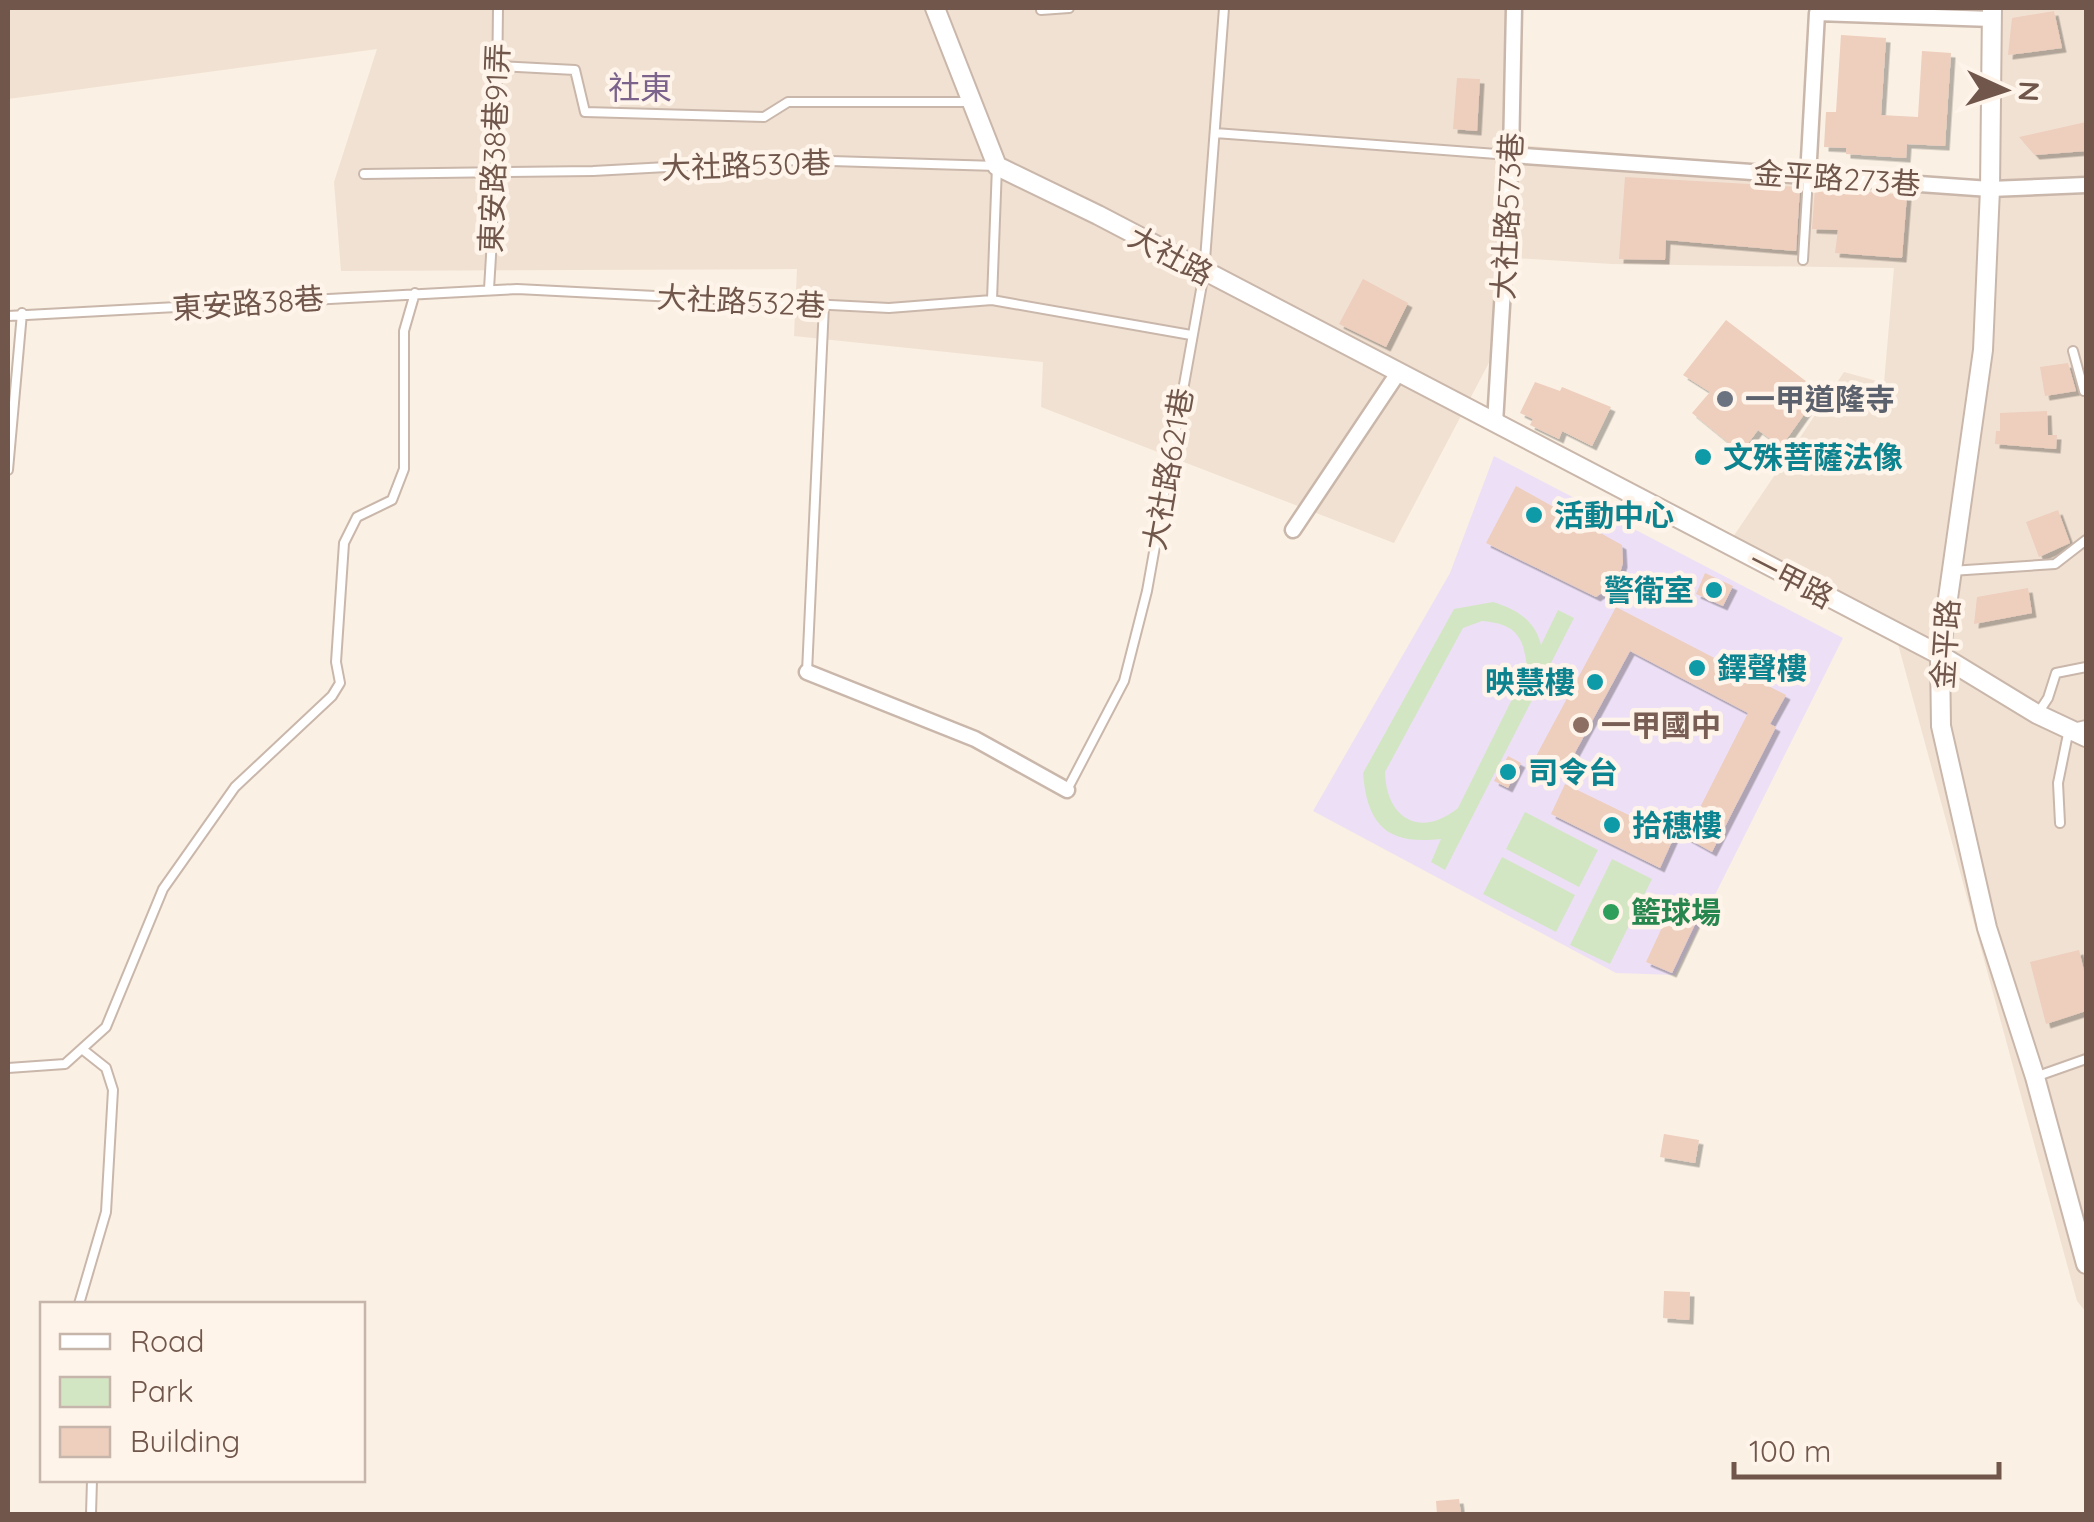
<svg xmlns="http://www.w3.org/2000/svg" width="2094" height="1522" font-family="Quicksand,'Noto Sans TC',sans-serif">
<style>
.residential{fill:#f1e1d2}
.education{fill:#ede0f6}
.green{fill:#d3e6c3;fill-rule:evenodd}
.building{fill:#eecebd;filter:url(#shadow)}
.lines{fill:none;stroke-linecap:round;stroke-linejoin:round}
.service-casing{stroke:#cab7ab;stroke-width:12}
.minor-casing{stroke:#cab7ab;stroke-width:19}
.tertiary-casing{stroke:#cab7ab;stroke-width:22}
.service{stroke:#fff;stroke-width:8}
.minor{stroke:#fff;stroke-width:14}
.tertiary{stroke:#fff;stroke-width:18}
.worship-dot{fill:#6b7280;stroke:#fef4e9;stroke-width:4}
.culture-dot{fill:#0f9aa8;stroke:#fef4e9;stroke-width:4}
.education-dot{fill:#8d6e63;stroke:#fef4e9;stroke-width:4}
.leisure-dot{fill:#2e9e5b;stroke:#fef4e9;stroke-width:4}
.labels{text-anchor:middle;dominant-baseline:central;stroke-width:9;stroke-linejoin:round;paint-order:stroke}
.street-label{font-size:30px;fill:#70564b;stroke:#fef4e9}
.worship-label{font-size:30px;font-weight:bold;fill:#5b616d;stroke:#fef4e9;text-anchor:start}
.culture-label{font-size:30px;font-weight:bold;fill:#0d838f;stroke:#fef4e9;text-anchor:start}
.education-label{font-size:30px;font-weight:bold;fill:#785e54;stroke:#fef4e9;text-anchor:start}
.leisure-label{font-size:30px;font-weight:bold;fill:#27864d;stroke:#fef4e9;text-anchor:start}
.neighbourhood-label{font-size:32px;fill:#7c638c;stroke:#fef4e9}
</style>
<defs>
<filter id="shadow"><feDropShadow dx="4.5" dy="4.5" stdDeviation="0" flood-color="#0004"/></filter>
</defs>
<rect width="100%" height="100%" fill="#faf0e3"/>
<path class="residential" d="M8 8H1512L1505 144 1985 184 1983 8H2086V1312L2077 1301 1898 644 1729 543 1844 372 1884 383 1894 268 1612 264 1499 257 1493 355 1394 543 1041 407 1043 362 794 336 797 269 341 271 334 182 377 49 8 99Z"/>
<path class="education" d="M1494 456 1843 638 1675 975 1616 973 1313 811 1450 573Z"/>
<path class="green" d="M1493 602C1516 609 1535 620 1541 645L1558 610 1574 618 1445 870 1431 862 1441 839C1389 845 1367 827 1363 773L1454 609ZM1482 621C1516 624 1524 636 1527 669L1458 808C1420 839 1386 818 1385 772L1463 628Z
M1525 812 1598 850 1579 887 1506 849Z
M1502 857 1575 895 1556 932 1483 894Z
M1612 859 1652 879 1610 964 1570 945Z"/>
<path class="building" d="M2054 11 2062 48 2008 55 2012 18Z
M1841 35 1886 38 1881 115 1918 117 1922 51 1951 53 1945 146 1907 144 1906 158 1846 154V148L1824 147 1826 112H1836Z
M1457 78 1480 79 1477 131 1453 129Z
M2086 122V151L2035 155 2019 137Z
M1625 177 1800 187 1796 251 1666 240 1665 260 1619 259Z
M1815 188 1907 195 1902 258 1835 253 1838 230 1812 229Z
M1363 279 1408 303 1386 347 1339 324Z
M1726 320 1820 392 1781 447 1758 430 1741 453 1692 413 1710 392 1683 375Z
M2068 363 2076 391 2045 396 2040 367Z
M1535 382 1560 391 1562 387 1611 407 1592 446 1562 431 1559 439 1530 425 1533 419 1520 413Z
M2047 411 2048 435H2057L2056 449 1995 444 1996 431H2000V413Z
M1516 486 1622 545 1623 563 1619 576 1609 588 1596 597 1486 543Z
M2058 510 2070 543 2039 557 2026 522Z
M1705 573 1733 586 1723 606 1696 594Z
M2028 588 2032 613 1974 624 1977 597Z
M1616 607 1786 695 1770 724 1776 727 1712 852 1685 837 1748 713 1630 651 1564 773 1535 758Z
M1508 756 1521 763 1508 788 1494 781Z
M1565 784 1674 837 1660 868 1551 814Z
M1671 908 1697 920 1672 973 1646 962Z
M2079 950 2086 979V1011L2046 1024 2030 962Z
M1664 1134 1699 1140 1695 1163 1660 1157Z
M1664 1291 1690 1292 1689 1320 1663 1318Z
M1459 1499 1461 1514H1437L1436 1501Z"/>
<g class="lines">
<g class="service-casing">
<path id="service" d="M1041 10 1069 8
M499 66 575 70 585 112 764 117 788 102H969
M1215 133 1510 155
M364 174 593 171 798 160 997 166 992 300
M1803 260 1808 177
M489 289 496 173 498 8
M8 316 517 289 889 308 992 300 1191 335
M2073 351 2084 391 2086 390
M8 470 22 313
M1951 571 2055 564 2086 540
M807 672 824 305
M2038 713 2048 698 2056 673 2086 667
M1067 790 1124 681 1147 591 1204 273 1224 8
M2060 823 2058 783 2069 729 2086 725
M8 1068 65 1064 106 1027 163 889 235 787 332 696 340 683 336 662 344 543 357 517 392 500 404 469V331L415 293
M2035 1077 2086 1059
M79 1304 106 1212 113 1090 106 1068 82 1049
M91 1514 92 1480"/>
</g>
<g class="minor-casing">
<path id="minor" d="M1511 155 1990 189 2086 185
M1808 177 1817 13 1992 19
M1495 423 1511 155 1514 8
M1293 530 1398 373
M807 672 975 739 1067 790"/>
</g>
<g class="tertiary-casing">
<path id="tertiary" d="M935 8 997 166 1098 215 1940 655 2037 714 2086 737
M1992 8 1990 189 1983 350 1940 655 1941 726 1987 928 2035 1077 2086 1264"/>
</g>
<use href="#service" class="service"/>
<use href="#minor" class="minor"/>
<use href="#tertiary" class="tertiary"/>
</g>
<circle class="worship-dot" cx="1725" cy="399" r="10"/>
<g class="culture-dot">
<circle cx="1703" cy="457" r="10"/>
<circle cx="1534" cy="515" r="10"/>
<circle cx="1714" cy="590" r="10"/>
<circle cx="1697" cy="668" r="10"/>
<circle cx="1595" cy="682" r="10"/>
<circle cx="1508" cy="772" r="10"/>
<circle cx="1612" cy="825" r="10"/>
</g>
<circle class="education-dot" cx="1581" cy="725" r="10"/>
<circle class="leisure-dot" cx="1611" cy="912" r="10"/>
<g class="labels">
<g class="street-label">
<text transform="translate(494 148) rotate(-88)">東安路38巷91弄</text>
<text transform="translate(746 165) rotate(-2)">大社路530巷</text>
<text transform="translate(1837 178) rotate(4)">金平路273巷</text>
<text transform="translate(1507 216) rotate(-87)">大社路573巷</text>
<text transform="translate(1171 255) rotate(28)">大社路</text>
<text transform="translate(741 301) rotate(3)">大社路532巷</text>
<text transform="translate(248 303) rotate(-4)">東安路38巷</text>
<text transform="translate(1168 469) rotate(-80)">大社路621巷</text>
<text transform="translate(1791 579) rotate(27)">一甲路</text>
<text transform="translate(1945 644) rotate(-86)">金平路</text>
</g>
<g class="worship-label">
<text x="1745" y="399">一甲道隆寺</text>
</g>
<g class="culture-label">
<text x="1723" y="457">文殊菩薩法像</text>
<text x="1554" y="515">活動中心</text>
<text x="1694" y="590" text-anchor="end">警衛室</text>
<text x="1717" y="668">鐸聲樓</text>
<text x="1575" y="682" text-anchor="end">映慧樓</text>
<text x="1528" y="772">司令台</text>
<text x="1632" y="825">拾穗樓</text>
</g>
<g class="education-label">
<text x="1601" y="725">一甲國中</text>
</g>
<g class="leisure-label">
<text x="1631" y="912">籃球場</text>
</g>
<g class="neighbourhood-label">
<text x="640" y="87">社東</text>
</g>
</g>
<rect width="2094" height="1522" fill="none" stroke="#70564b" stroke-width="20"/>
<rect x="40" y="1302" width="325" height="180" fill="#fef4e9" stroke="#c5b5aa" stroke-width="2.5"/>
<rect x="60" y="1334" width="50" height="15" fill="#ffffff" stroke="#c5b5aa" stroke-width="2.5"/>
<text x="130" y="1352" font-size="30" fill="#70564b">Road</text>
<rect x="60" y="1377" width="50" height="30" fill="#d3e6c3" stroke="#c5b5aa" stroke-width="2.5"/>
<text x="130" y="1402" font-size="30" fill="#70564b">Park</text>
<rect x="60" y="1427" width="50" height="30" fill="#eecebd" stroke="#c5b5aa" stroke-width="2.5"/>
<text x="130" y="1452" font-size="30" fill="#70564b">Building</text>
<g transform="translate(2004 90) rotate(93)" stroke="#fef4e9" stroke-width="8" paint-order="stroke">
<path d="M0-8L18 38L0 25L-18 38Z" fill="#70564b"/>
<text y="-15" font-size="28" font-weight="bold" text-anchor="middle" fill="#70564b">N</text>
</g>
<path d="M1734 1462v15h265v-15" fill="none" stroke="#70564b" stroke-width="5"/>
<text x="1749" y="1462" font-size="30" fill="#70564b" stroke="#fef4e9" stroke-width="8" paint-order="stroke">100 m</text>
</svg>
